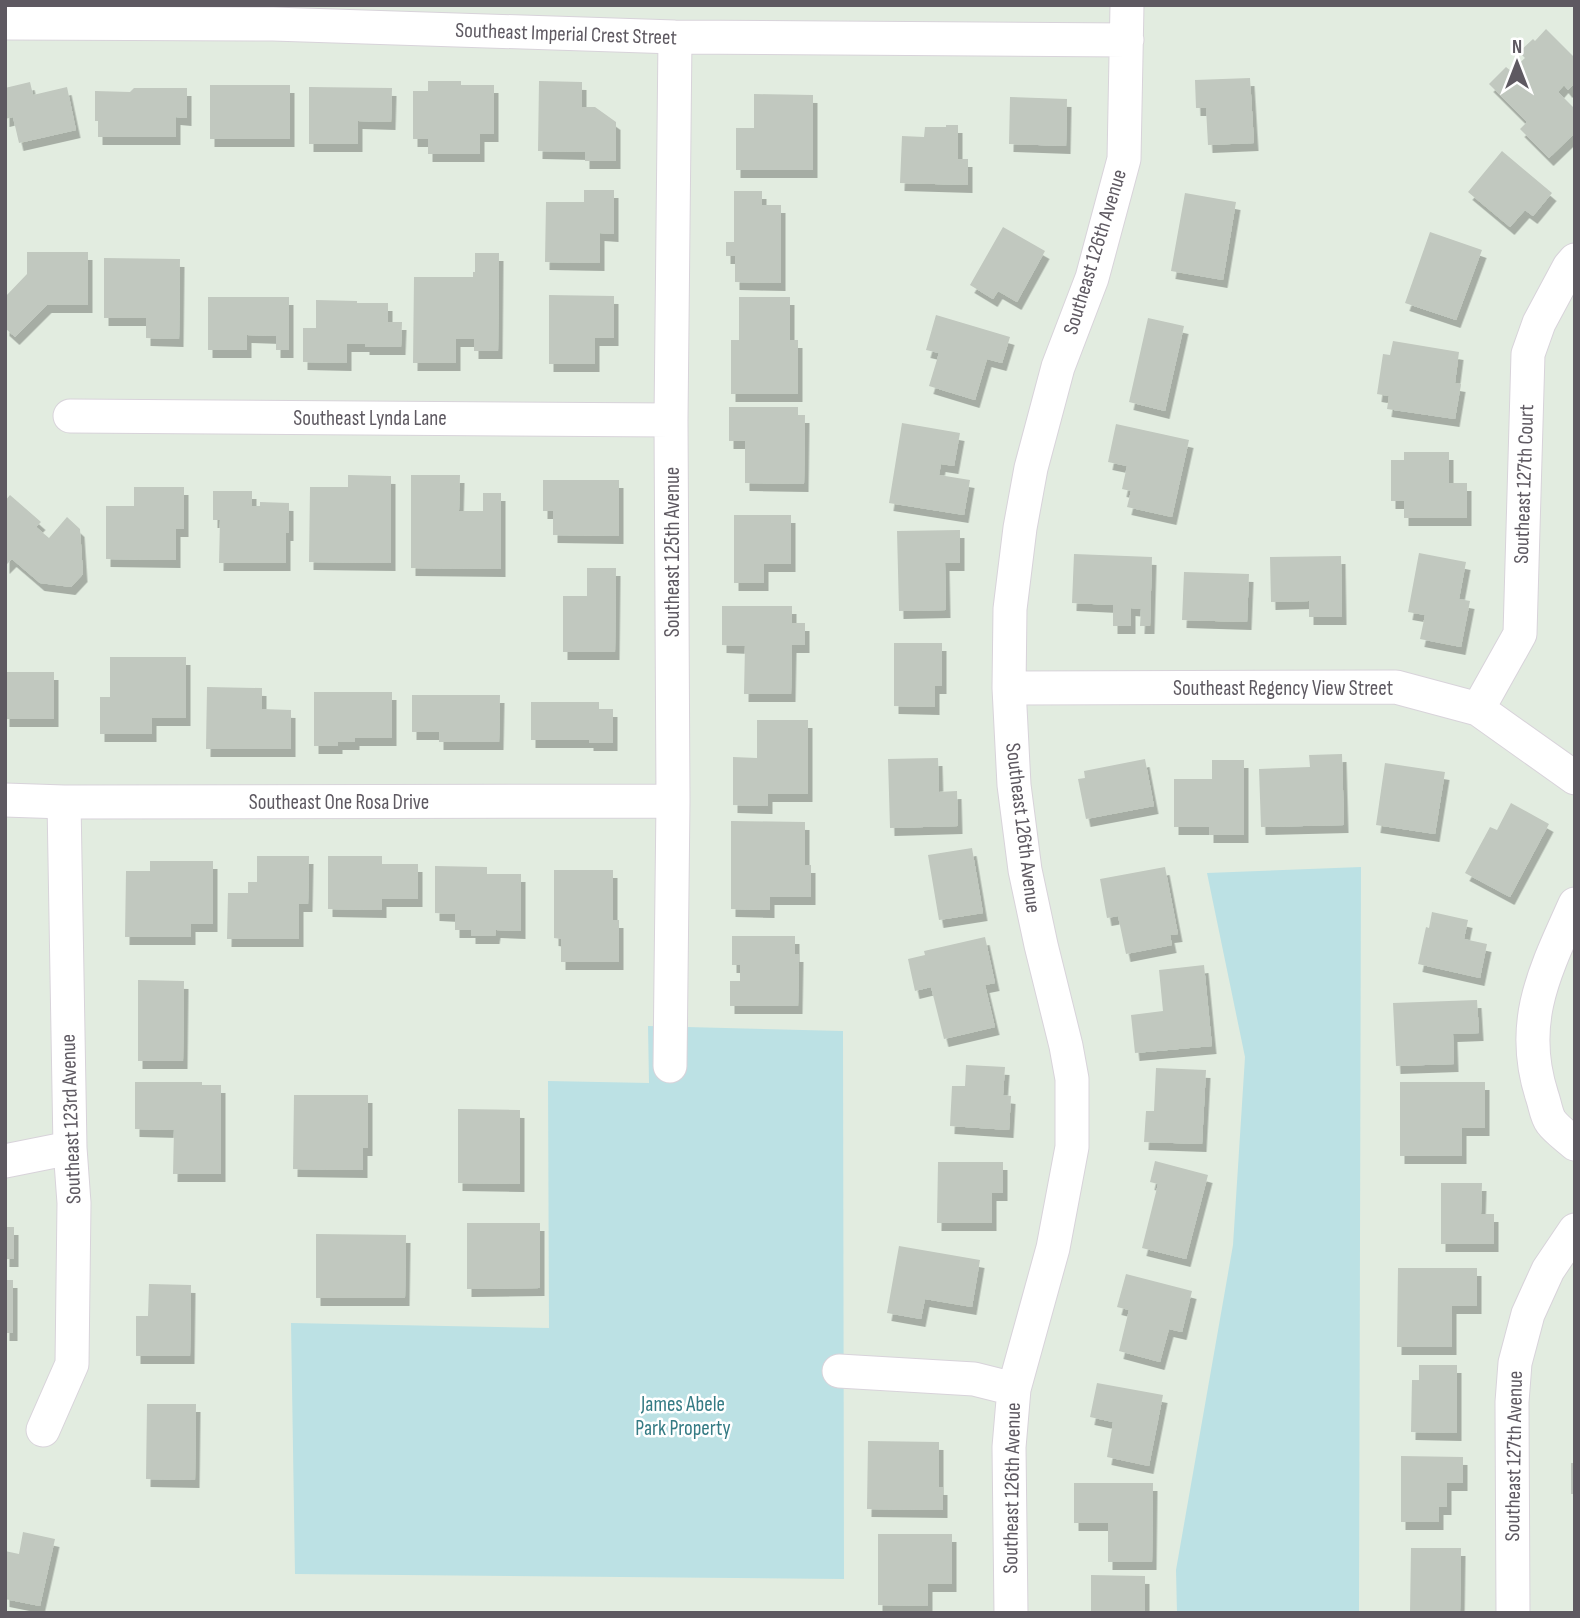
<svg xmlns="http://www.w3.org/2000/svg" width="1580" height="1618" font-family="'Sofia Sans Condensed',sans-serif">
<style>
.green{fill:#bce1e4}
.building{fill:#c1c8bf;filter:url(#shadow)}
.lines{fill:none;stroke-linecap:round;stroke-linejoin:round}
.street-casing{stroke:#d8d3da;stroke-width:35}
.street{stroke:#fff;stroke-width:33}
.labels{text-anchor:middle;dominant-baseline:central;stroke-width:5;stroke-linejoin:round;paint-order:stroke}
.street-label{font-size:21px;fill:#5e5961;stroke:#fff}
.park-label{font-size:21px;fill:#357b84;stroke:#fff}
</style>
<defs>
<filter id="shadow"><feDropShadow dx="4.5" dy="8" stdDeviation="0" flood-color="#0004"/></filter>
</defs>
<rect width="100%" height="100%" fill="#e2ece0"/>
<path class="green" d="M1361 867 1359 1613H1177L1176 1570 1233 1245 1245 1057 1207 873Z
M648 1026 843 1031 844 1579 295 1574 291 1323 549 1328 548 1081 649 1083Z"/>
<path class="building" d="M1546 29 1575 58V83L1568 90 1564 85 1558 92 1575 109V133L1549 158 1520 129 1527 122 1489 84 1506 67 1511 71 1525 58 1519 52 1533 39 1535 41Z
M1250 78 1254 143 1208 145 1206 108H1196L1195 80Z
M428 81H461V85H494V134H480V154H428V139H413V91H428Z
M539 81 582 82V107H595L616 122V161H585V152L538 151Z
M30 82 33 95 67 87 76 130 19 143 13 117 5 119V88Z
M210 85H290V139H210Z
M309 87 392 88 391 122 358 121V144H309Z
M134 88H187V118L176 117V137H98V121H95V91L130 92Z
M754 94 813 95V170H736V128H754Z
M1010 97 1067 99 1066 146 1009 144Z
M946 125H958V159H968V185L900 183 902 136 924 137 925 127H946Z
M1502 151 1552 193 1533 216 1525 210 1510 227 1468 192Z
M584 190H614V234L600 233V263L545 262 546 202H584Z
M734 191H762V205H781V283L735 282V256H726V242H734Z
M1185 193 1236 202 1223 280 1171 271Z
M1003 227 1045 251 1017 302 998 291 993 299 970 285Z
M1430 232 1482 250 1456 320 1405 303Z
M27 252H88V305H47L15 337 5 328V297L27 274Z
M475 253H499L498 351H474V339H456V363H413L414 277H473V272H475Z
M104 258 180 259 179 339 146 338V318H104Z
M549 295 614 296V338H595V364H549Z
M208 297H289V350H276V336L247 335V350H208Z
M739 297H790V340H798V394H731V340H739Z
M316 300 357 301V303H388V322H402L401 347H365V344H347V363L303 362V328H316Z
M936 315 1010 337 1002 363 987 359 975 400 929 386 939 353 926 350Z
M1148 318 1184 326 1165 411 1129 402Z
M1393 341 1459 352 1455 383 1461 384 1455 419 1387 409 1389 396 1377 394 1383 354 1390 355Z
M729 407H798V415H805L804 484 745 483V441H729Z
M902 423 960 433 954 466 941 464 939 475 970 480 964 515 889 503Z
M1116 424 1189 440 1172 517 1127 507 1131 491 1122 489 1127 466 1108 462Z
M1404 452H1449V483H1467V518H1404V501H1391V460H1404Z
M348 475 391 476V563L309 562 310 487H348Z
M411 475H460L459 511H483V493H501V569L411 568Z
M543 480H619V536L553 535V511H543Z
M134 487H184V529H176V560L106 559V506H134Z
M213 491H252V506H260V502L289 503V533H286V563H219L220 520H213Z
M10 495 41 522 36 527 49 538 67 517 80 529 83 574 71 587 40 583 12 559 5 566V501Z
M734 515H791V564H764V583H734Z
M960 530V563H945L946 610 899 611 897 531Z
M1419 553 1466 562 1459 599 1470 601 1461 647 1420 639 1425 615 1408 612Z
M1074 554 1152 557 1150 626H1140L1141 609 1131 608V626H1113V605L1072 603Z
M1341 556 1342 617H1309V601L1271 602 1270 557Z
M587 568H616L615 652H563V596H587Z
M1184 572 1249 574 1247 622 1182 620Z
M722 606H792V623H805V645H792L791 694H744L745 646 722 645Z
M894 643H942V686H935V707L894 706Z
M110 657H186V718H152V734H100V697H110Z
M5 672H54V719H5Z
M207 687 262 688V709L291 710V749H206Z
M314 692H392V738H355V742H338V746H314Z
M412 695H500L499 742H439V732H412Z
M531 702H599V709H613V743H589V740H531Z
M757 720H808V794H768V806L733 805V757L757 758Z
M1342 754 1344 825 1261 827 1259 769 1310 767 1309 755Z
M938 758 939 792 957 791 958 826 890 828 888 759Z
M1145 759 1154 806 1086 819 1078 779 1085 778 1084 771Z
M1212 760H1244V835H1209V827H1174V779H1212Z
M1385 763 1445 772 1435 834 1376 825Z
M1511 803 1549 824 1510 897 1465 873 1490 827 1497 830Z
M731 821 805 822V865H811V897H770V910L731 909Z
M972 848 983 913 939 920 928 855Z
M257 856H309L308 904H299V939H227L228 893H248V882H257Z
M328 856H382V864H418V899H382V910L328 909Z
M150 861H213V924H191V937H125L126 871H150Z
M435 866 487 867V874H521V931L496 930 495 936H471V930H455V914L435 913Z
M1165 867 1178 934 1170 935 1172 945 1126 954 1118 916 1107 918 1100 879Z
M554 870H613V920H619V962H561V939L554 938Z
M1432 912 1468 920 1464 939 1487 944 1480 978 1418 964 1426 927 1429 928Z
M732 936H795V954H799L798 1006H730V981H740V965H732Z
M985 937 995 983 985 985 995 1027 944 1039 931 987 915 991 908 959 925 955 924 951Z
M1204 965 1212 1046 1135 1053 1131 1015 1163 1011 1159 970Z
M138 980 184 981 183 1061H138Z
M1477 1000 1479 1033 1453 1034 1454 1064 1396 1066 1393 1003Z
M966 1065 1005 1067 1003 1095 1011 1096 1009 1130 950 1126 952 1086H965Z
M1156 1068 1206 1070 1202 1144 1144 1142 1146 1111H1154Z
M135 1082H202V1085H221V1174H173L174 1130 135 1129Z
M1400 1082H1485V1128H1462V1156H1400Z
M294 1095H368V1148H363V1170L293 1169Z
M458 1109 520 1110V1184L458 1183Z
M1155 1161 1208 1175 1186 1259 1142 1248 1158 1184 1150 1182Z
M938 1162H1003V1193H992V1223H937Z
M1441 1183H1482L1481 1214H1494V1244H1441Z
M467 1223H540V1288L467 1289Z
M5 1227H14V1259H5Z
M316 1234 406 1235 405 1298H316Z
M899 1246 980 1260 972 1307 925 1299 921 1319 887 1313Z
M1398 1268H1477V1306H1452V1347H1397Z
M1126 1274 1192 1291 1182 1332 1169 1329 1160 1362 1119 1351 1129 1310 1117 1307Z
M5 1280H13V1333H5Z
M149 1284 191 1285 190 1356H136V1316H148Z
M1419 1365H1457V1433L1411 1432 1412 1380H1419Z
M1097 1383 1163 1395 1149 1466 1107 1457 1113 1422 1090 1417Z
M147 1404H196L195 1480 146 1479Z
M868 1441 939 1442V1487H943V1510L867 1509Z
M1401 1456 1463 1457V1483H1447V1507H1439V1522H1401Z
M1571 1463H1575V1494H1571Z
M1074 1483H1153L1152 1562H1108V1523H1074Z
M23 1532 55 1539 40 1606 5 1599V1551L19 1554Z
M878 1534H952V1584H928V1606L878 1605Z
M1411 1548H1461L1460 1613H1410Z
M1091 1575 1145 1576V1613H1091Z"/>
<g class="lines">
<g class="street-casing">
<path id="street" d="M5 23 273 24 675 37 1127 40
M70 416 671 420
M1009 688 1396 687 1478 709 1575 778
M1478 709 1520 634 1528 354 1539 323 1569 267 1575 260
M5 800 64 802 673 801
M1575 904C1545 971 1518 1022 1542 1096 1545 1104 1546 1115 1551 1122 1557 1130 1567 1137 1575 1144
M670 1066 673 801 671 420 675 37
M5 1161 70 1148
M839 1371 974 1379 1014 1389
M43 1430 72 1364 74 1203 70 1148 64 802
M1011 1613 1009 1447 1014 1389 1053 1248 1072 1147V1079L1066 1046 1041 945 1025 870 1014 785 1009 688 1010 609 1020 528 1031 468 1058 367 1092 278 1124 159 1127 5
M1513 1613 1512 1402 1515 1363 1528 1314 1548 1270 1575 1230"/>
</g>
<use href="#street" class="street"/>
</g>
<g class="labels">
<g class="street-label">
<text transform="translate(566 34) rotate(2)">Southeast Imperial Crest Street</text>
<text transform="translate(1095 252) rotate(-73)">Southeast 126th Avenue</text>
<text x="370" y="418">Southeast Lynda Lane</text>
<text transform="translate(1524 484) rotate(-88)">Southeast 127th Court</text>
<text transform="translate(672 552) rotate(-90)">Southeast 125th Avenue</text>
<text x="1283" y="688">Southeast Regency View Street</text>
<text x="339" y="802">Southeast One Rosa Drive</text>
<text transform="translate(1023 828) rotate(83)">Southeast 126th Avenue</text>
<text transform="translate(71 1119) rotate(-92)">Southeast 123rd Avenue</text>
<text transform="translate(1514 1456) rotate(-89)">Southeast 127th Avenue</text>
<text transform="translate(1012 1488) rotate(-89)">Southeast 126th Avenue</text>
</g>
<g class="park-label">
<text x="683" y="1404">James Abele<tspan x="683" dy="24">Park Property</tspan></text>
</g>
</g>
<rect width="1580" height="1618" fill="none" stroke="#5e5961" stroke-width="14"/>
<g transform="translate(1517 63)" stroke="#ffffff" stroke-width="5" paint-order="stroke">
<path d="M0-5L12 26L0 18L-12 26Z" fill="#5e5961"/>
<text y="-10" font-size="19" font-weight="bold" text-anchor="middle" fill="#5e5961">N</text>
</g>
</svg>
